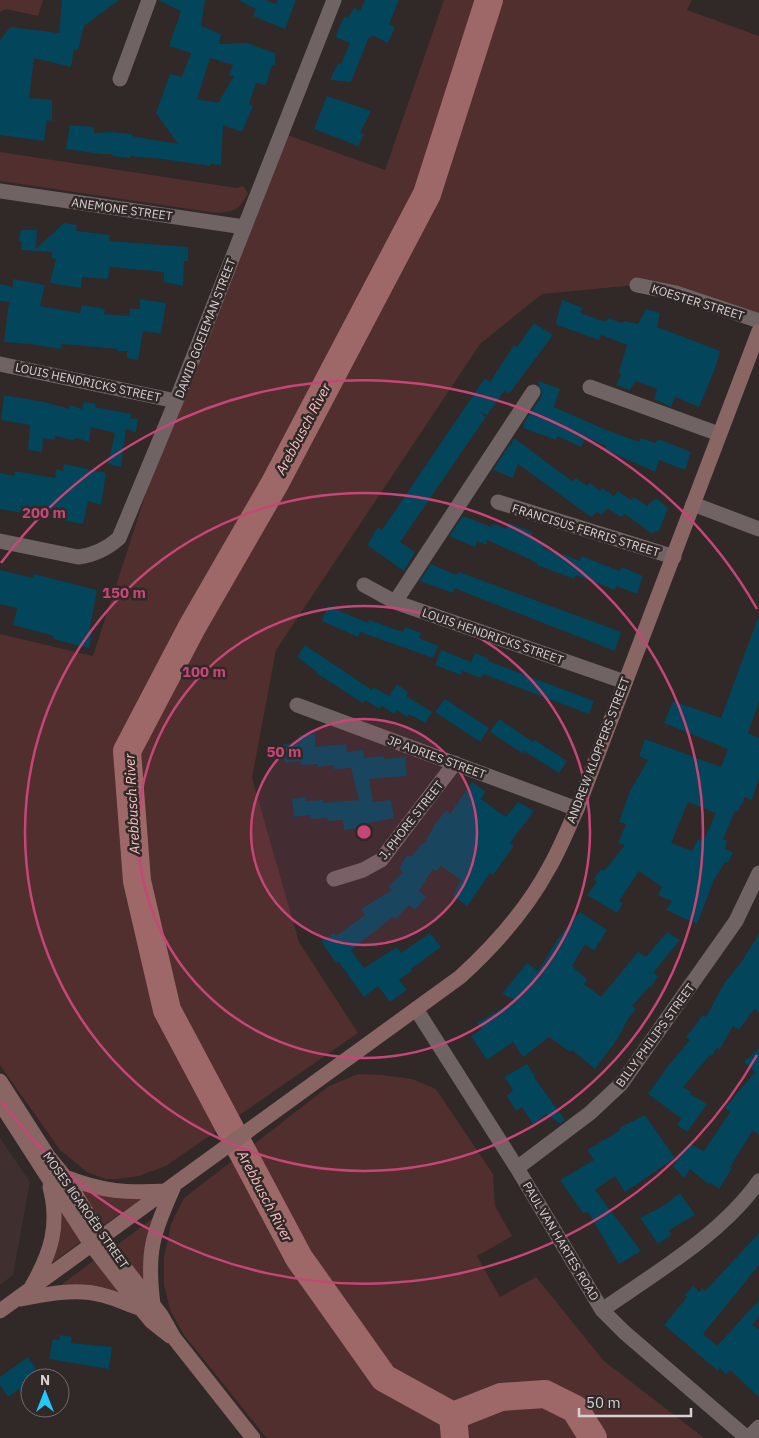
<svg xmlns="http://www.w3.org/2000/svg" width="759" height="1438" font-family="'IBM Plex Sans',sans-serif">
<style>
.built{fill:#3f2f2f}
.green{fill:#502f2e}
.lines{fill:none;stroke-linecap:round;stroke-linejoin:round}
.river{stroke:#9d6867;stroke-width:28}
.building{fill:#03455a;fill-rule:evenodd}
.street{stroke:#6f6463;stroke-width:15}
.secondary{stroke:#896564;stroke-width:15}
.ring{fill:none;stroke:#c74678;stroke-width:2.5}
.labels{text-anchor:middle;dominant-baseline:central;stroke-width:5;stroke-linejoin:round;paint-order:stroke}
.street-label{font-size:12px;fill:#d7d1d1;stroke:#312828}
.water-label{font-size:14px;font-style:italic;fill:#f5c2c0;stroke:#312828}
.centre{fill:#c74678;stroke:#312828;stroke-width:2.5}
.ring-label{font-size:15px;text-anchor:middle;font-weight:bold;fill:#c74678;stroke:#312828;stroke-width:5;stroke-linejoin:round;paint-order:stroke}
</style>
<rect width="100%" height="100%" fill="#312828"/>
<path class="built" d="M0 1138 30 1182 13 1275 0 1285Z"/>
<path class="green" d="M0 0H43L38 16 6 9 0 12Z
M444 0H692L687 10 759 36V321L636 285 542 294 480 344 276 650 252 778 299 942 358 1033 166 1166 139 1176 117 1179H105L87 1172 60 1150 0 1065V634L93 656 176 401 282 133 385 170Z
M0 152 237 188 243 186 248 193C239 210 236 211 217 213L0 181Z
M358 1074 382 1075 412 1079 436 1089 493 1174 495 1206 512 1236 477 1256 500 1297 536 1277 604 1361 704 1438H267L265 1436 184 1335 170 1310 164 1285V1258L171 1224 184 1198 329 1086Z
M73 1183 146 1196 104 1225Z
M59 1206 83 1240 48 1266Z
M156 1216 146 1286 117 1245Z
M97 1258 124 1295 57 1288Z"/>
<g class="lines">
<path class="river" d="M453 1416 501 1397 545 1394 575 1409 593 1438
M455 1438 453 1416 384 1378 299 1258 167 1010 137 881 127 751 192 627 275 483 427 194 489 0"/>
</g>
<path class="building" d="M62 0H119L84 26 78 50 74 49 71 67 34 58 29 98 52 100V121L47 120 44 141 0 135V40L10 27 59 33Z
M158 0H205L201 26 221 34 219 44 247 43 275 53V65H272L266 85 256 83 249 104 253 106 242 132 223 125 221 165 210 164V166L162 159 130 156V158L112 156V154H100L66 149 70 125 94 127V133L112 132 132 134V136L178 144 156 113 170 74 182 77 191 53 169 46 181 11ZM210 58 233 65 229 75 234 76 218 103 197 99Z
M238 0H265L276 4 278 0H296L285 29 253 16 256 9Z
M365 0H399L389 24 395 27 388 43 372 35 371 38 369 37 351 82 330 80 338 63 341 64 350 43 335 37 344 17 348 18 354 8 360 11Z
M327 96 371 111 360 133 364 134 358 146 314 129Z
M64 223 77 225 76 231 110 235 109 241 188 247V261H184L183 286 164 282V272L110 267 108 279 82 277 81 288 50 283 56 259 52 258V252L21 250 22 242 19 241 21 230H37L36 249Z
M13 279 45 285 40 306 80 313 82 305 105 309 104 314 129 316 130 309H140V299L166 303 161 334 143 331 138 360 127 358V351H118V349L62 344 61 349 29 344 4 342 9 302 0 301V284L13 287Z
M562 300 583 308 580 313 605 322 608 318 622 323 624 321 638 324 646 309 660 313 657 327 720 351 715 369 699 407 675 397 671 407 667 405 654 399 657 389 636 381 630 390 616 385 621 375 619 372 627 345 601 335 599 340 557 325 556 322Z
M534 323 553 335 509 394 505 390 487 415 479 412 486 417 400 542 415 552 404 571 367 545 378 527 382 530 485 378 490 382 514 345 517 347Z
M539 381 560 389 554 407 604 429 639 442 641 438 655 443 658 439 691 452 685 470 659 460 655 472 604 449 606 446 586 437 581 447 557 436 556 440 523 428 525 421 541 397 542 392 538 384Z
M4 395 44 402 70 409V405L82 409 84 402 96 404 95 407 131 414 130 418 138 419 136 432 126 429 121 467 108 464 115 433 91 427 89 442 76 438 73 440 55 436 54 440 43 438 42 452 28 450 30 425 1 420Z
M514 438 572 481 576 478 587 486 590 483 600 491 602 488 614 496 618 491 631 500 634 497 647 506 656 498 668 508 659 531 651 533 625 514 621 517 607 508 602 515 597 512 591 517 518 464 513 478 493 470 510 444 511 445Z
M64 464 106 473 101 505 88 501 83 524 0 509V473L14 476 15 471 55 478 56 469 63 471Z
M463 516 492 527 494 524 506 529 510 523 532 532V537L544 543 543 548 562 556 564 554 579 561 582 556 619 571 622 567 643 576 637 594 616 586 615 590 576 575 574 579 537 565V563L514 552 487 540 486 545 477 541 475 547 449 536Z
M431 564 456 575 459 572 621 632 615 651 454 588 453 593 420 581Z
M0 570 33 578 34 574 97 590 89 633H92L89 648 53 639 54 636 13 625 17 608 0 604Z
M328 606 368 623 369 620 403 632 405 627 421 633 419 638 438 646 433 658 360 632 358 637 322 621Z
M758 618 759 619V702L748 733 759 738V778L752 800 744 797 743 804H741L738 812 735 811 723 839 727 841 725 849 733 852 728 863 725 862 714 880 697 924 666 910 672 901 658 895 662 887 639 871 619 901 623 903 617 913 587 895 597 882 594 879 601 869 604 871 625 845 618 843 626 824 619 822 630 791 648 760 639 756 645 739 721 767 728 749 664 723 673 701 721 718ZM688 802 716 813 703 841 698 839 692 851 671 843Z
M305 645 372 690 373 687 389 696 397 684 408 692 406 696 432 712 425 723 409 714 407 717 397 710 394 714 382 706 380 709 365 700 363 703 316 673 317 672 297 657Z
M441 650 471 662 475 653 489 659 488 661 594 701 589 714 483 674 481 678 462 671 461 675 435 665Z
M445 699 489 728 480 742 435 712Z
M499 719 533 742 535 740 567 761 559 773 524 751 522 753 490 732Z
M315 734V747L346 744 347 752 363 750 364 758 384 756 385 759 405 757 407 776 369 779 373 802 391 800 394 818 358 825 359 828 344 830 343 820 328 821 327 818 311 819 310 815 294 817 292 799 305 797 306 801 323 800V803L359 800 351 768 334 769V765L318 767V764L301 765 300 761 285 763 283 744 299 743V735Z
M472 782 486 792 481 799 506 817 518 802 534 811 510 843 514 846 493 875 490 873 467 906 453 896 461 880 441 866 437 871 433 869 419 891 426 897 415 910 409 905 396 919 393 917 351 950 364 968 397 947 401 953 430 933 441 947 411 969 412 971 399 980 407 990 390 1002 378 986 364 997 338 961 336 963 321 941 334 933 336 936 365 915 361 909 392 890 388 887 403 872 399 869 407 855 411 857 422 843 424 844 435 824 446 810 450 814Z
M580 912 607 930 594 951 585 944 572 966 587 979 584 984 601 997 638 952 646 957 667 932 680 940 653 973 658 976 651 987 650 986 632 1006 636 1009 628 1019 618 1038 595 1069 572 1050 570 1052 549 1037 523 1057 513 1042 487 1060 471 1036 482 1029 477 1023 516 1000 502 994 527 963 538 971 559 937Z
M759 934V1012L754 1009 739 1030 733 1026 719 1050 717 1047 712 1056 710 1055 683 1087 691 1092 690 1094 707 1104 687 1132 677 1125 681 1118 648 1094 667 1067 690 1040 686 1037 703 1015 706 1017 725 982 740 964Z
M759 1048V1135L753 1130 730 1167 732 1168 719 1189 711 1183 708 1184 690 1169 684 1178 673 1166 690 1144 704 1151 730 1112 725 1108 755 1072 744 1062Z
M527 1064 535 1076 534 1077 565 1120 560 1124 547 1114 533 1124 522 1107 516 1111 507 1096 513 1090 504 1077Z
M645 1115 675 1158 625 1192 615 1176 595 1190 641 1251 619 1264 588 1212 583 1213 560 1180 594 1160 587 1150 621 1130 619 1128Z
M680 1193 695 1215 669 1230 671 1235 658 1244 640 1218 665 1205Z
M759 1233V1265L703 1334 717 1346 759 1300V1317L752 1325 759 1329V1397L730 1370 726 1375 720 1368 718 1371 664 1325 687 1297 685 1295 693 1286 699 1292 702 1289 705 1291Z
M60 1335 72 1337 71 1343 112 1347 109 1369 49 1359 53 1339 59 1340Z
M28 1357 36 1368 33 1372 36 1377 30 1378V1385L21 1392 19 1389 8 1397 0 1385V1377Z"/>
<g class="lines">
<path class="street" d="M120 79 149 0
M0 191 244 227
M637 285 676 293 759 321
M0 364 176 401
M590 387 719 434
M498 502 674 557
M693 504 759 529
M0 541 78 557C94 555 107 549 119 538L176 401 334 0
M364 585 395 602 625 682
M395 602 533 392
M297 705 577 809
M334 879 363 870 381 860 455 763
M416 1009 517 1168 602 1310 624 1332 747 1438
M517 1168 590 1113 621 1084 736 921 759 873
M602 1310C655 1273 722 1234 759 1181
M748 1438 759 1427"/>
<path class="secondary" d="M0 1081 48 1156 65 1177 102 1238 161 1315 174 1338 253 1438
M0 1103 92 1246 141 1309 151 1321 170 1336
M65 1177C104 1192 125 1193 166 1191
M32 1286C51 1253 60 1225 50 1187
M21 1299C47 1294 76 1288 102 1295 115 1298 127 1304 139 1308
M153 1304C146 1251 153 1234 174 1186
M0 1311 460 977C494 946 527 909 549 868 560 849 568 828 577 809L759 331"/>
</g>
<circle cx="364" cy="832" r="113" fill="#c74678" fill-opacity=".12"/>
<g class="ring">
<circle cx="364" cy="832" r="113"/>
<circle cx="364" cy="832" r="226"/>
<circle cx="364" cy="832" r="339"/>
<path d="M757 1055A452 452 0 0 1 1 1101M1 563A452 452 0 0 1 757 609"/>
</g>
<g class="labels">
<g class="street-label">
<text transform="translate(122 209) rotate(8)">ANEMONE STREET</text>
<text transform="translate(698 302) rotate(17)">KOESTER STREET</text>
<text transform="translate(205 328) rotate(-69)">DAWID GOEIEMAN STREET</text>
<text transform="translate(88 382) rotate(12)">LOUIS HENDRICKS STREET</text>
<text transform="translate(586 530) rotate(17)">FRANCISUS FERRIS STREET</text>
<text transform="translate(493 636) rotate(19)">LOUIS HENDRICKS STREET</text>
<text transform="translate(598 750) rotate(-69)">ANDREW KLOPPERS STREET</text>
<text transform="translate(437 757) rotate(20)">JP ADRIES STREET</text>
<text transform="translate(411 820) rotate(-52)">J. PHORE STREET</text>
<text transform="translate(655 1035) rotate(-54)">BILLY PHILIPS STREET</text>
<text transform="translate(86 1210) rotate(55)">MOSES ǁGAROËB STREET</text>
<text transform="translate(561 1241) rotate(59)">PAUL VAN HARTES ROAD</text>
</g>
<g class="water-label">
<text transform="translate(303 429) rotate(-62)">Arebbusch River</text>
<text transform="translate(132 804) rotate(-93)">Arebbusch River</text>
<text transform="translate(265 1196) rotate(62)">Arebbusch River</text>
</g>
</g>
<circle cx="364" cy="832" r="8" class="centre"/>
<g class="ring-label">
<text x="44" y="518">200 m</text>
<text x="124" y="598">150 m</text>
<text x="204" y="677">100 m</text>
<text x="284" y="757">50 m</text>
</g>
<g transform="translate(45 1393)"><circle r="24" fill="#312828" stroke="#736c6c"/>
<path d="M0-4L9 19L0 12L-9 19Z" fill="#21c9fd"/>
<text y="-8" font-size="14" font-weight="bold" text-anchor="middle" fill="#d7d1d1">N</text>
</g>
<path d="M579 1408v8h112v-8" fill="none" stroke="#d7d1d1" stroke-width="2.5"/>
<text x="586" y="1408" font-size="15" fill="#d7d1d1" stroke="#312828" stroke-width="4" paint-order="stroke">50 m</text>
</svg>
